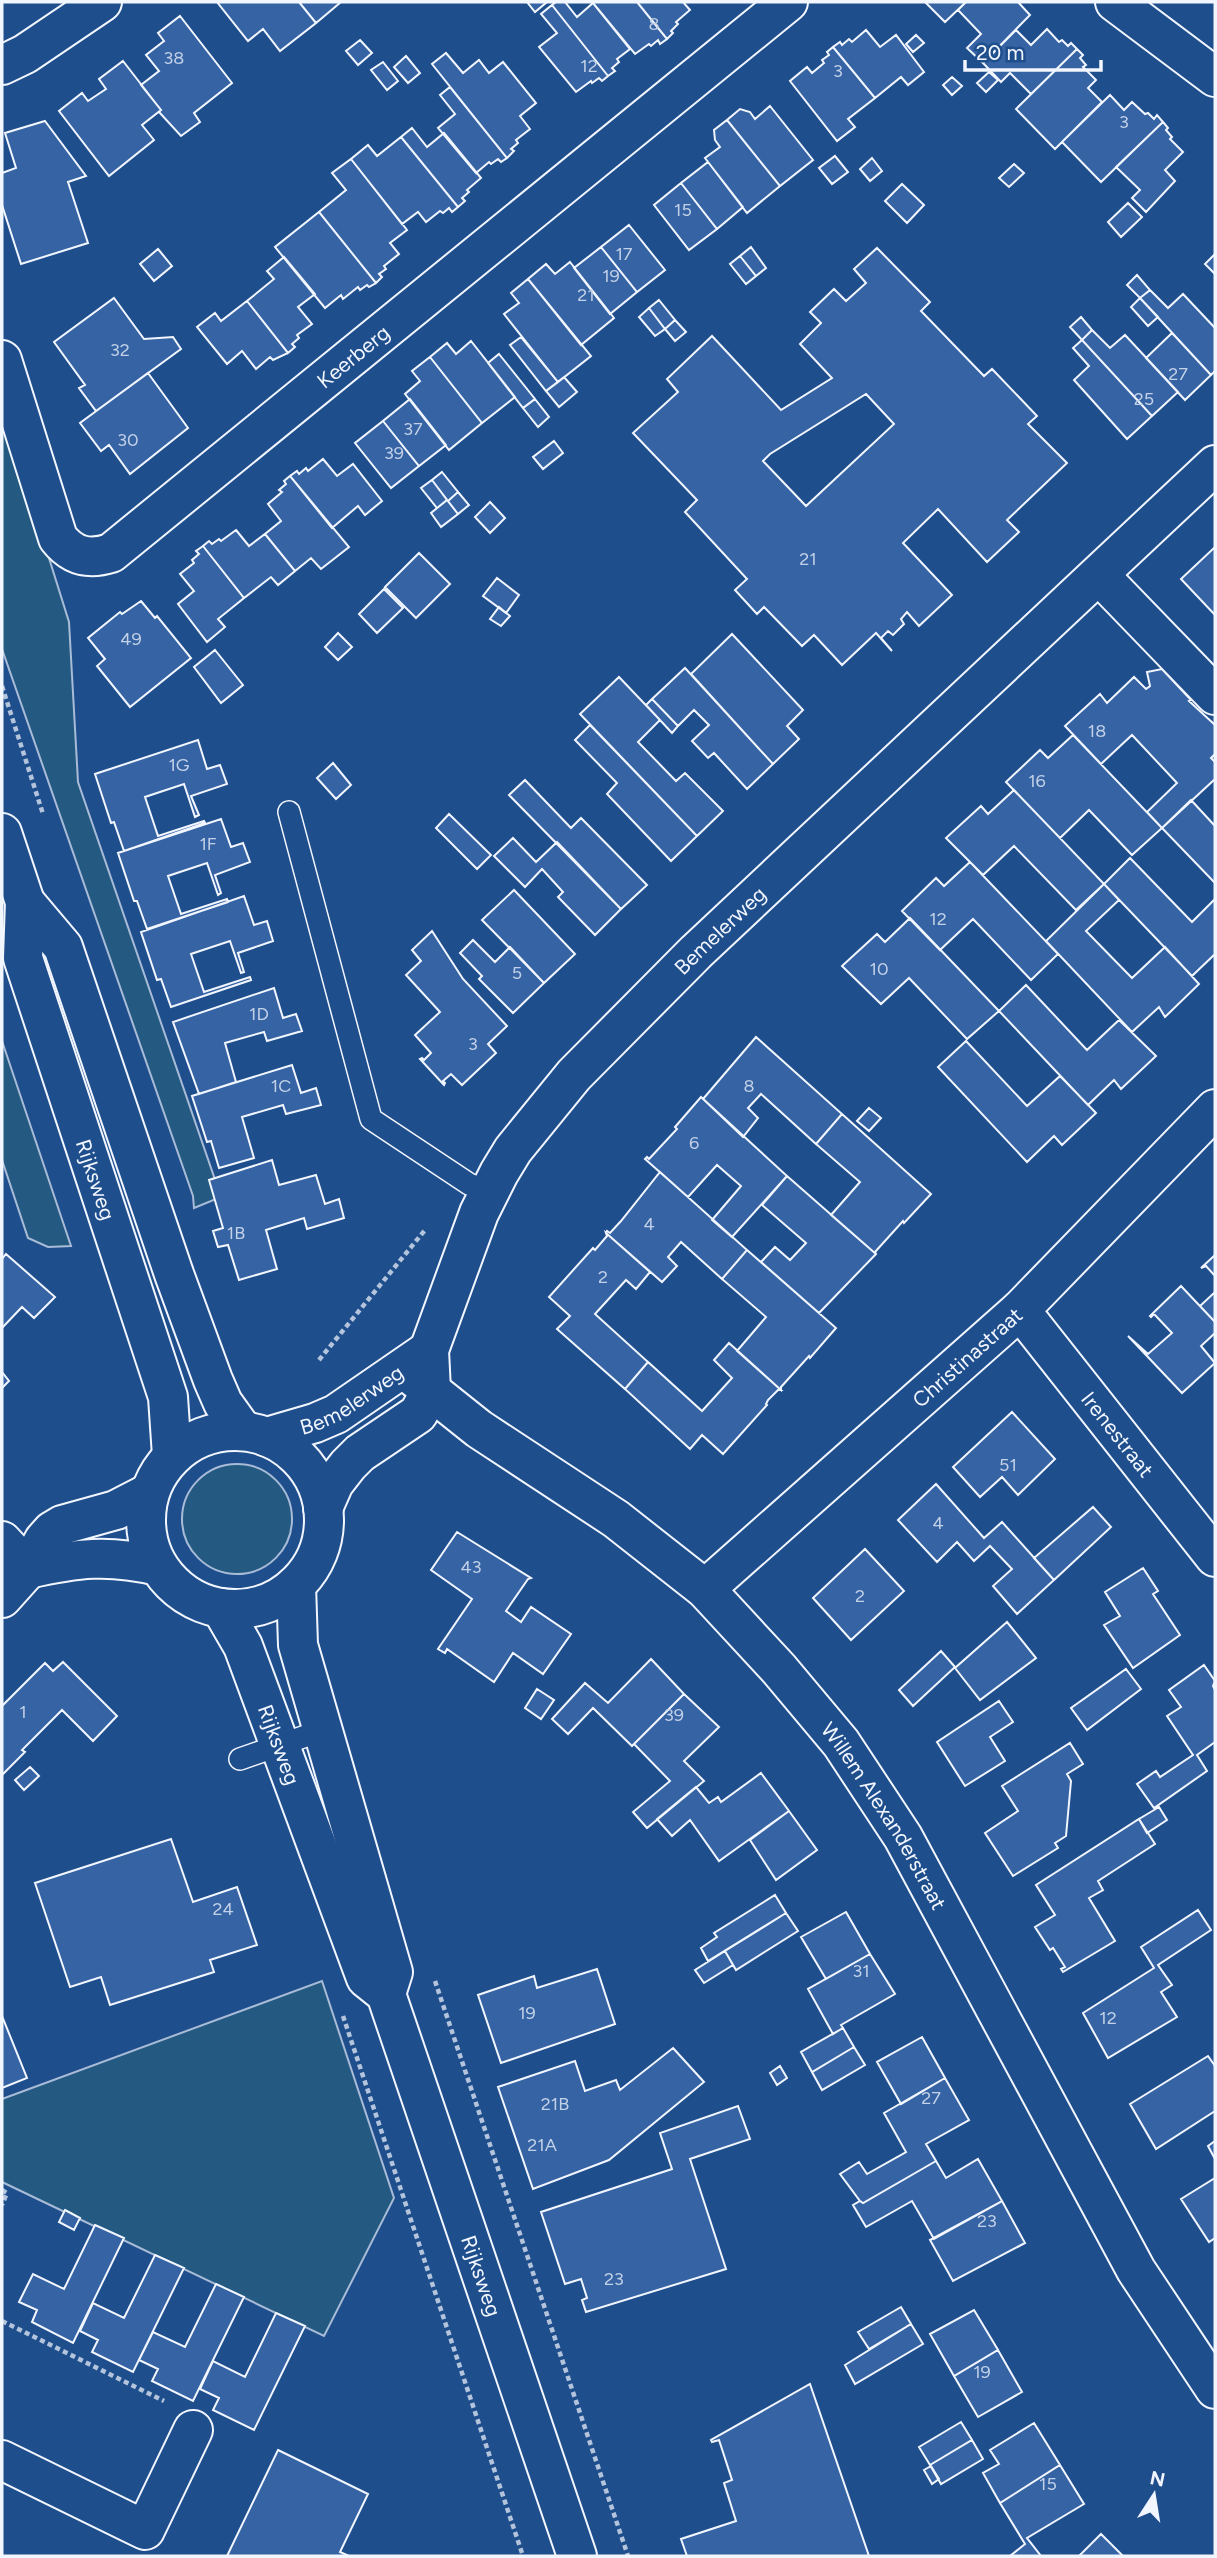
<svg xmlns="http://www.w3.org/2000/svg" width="1217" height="2558" font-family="Figtree,sans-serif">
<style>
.green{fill:#245a82;stroke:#a8bbd7;stroke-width:2}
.building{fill:#3563a3;stroke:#f2f6ff;stroke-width:2;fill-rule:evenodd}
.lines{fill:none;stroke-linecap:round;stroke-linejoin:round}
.service-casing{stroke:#f2f6ff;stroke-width:24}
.minor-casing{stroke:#f2f6ff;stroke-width:42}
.tertiary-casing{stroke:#f2f6ff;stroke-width:42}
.primary-casing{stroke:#f2f6ff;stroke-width:42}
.path{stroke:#b3c4dc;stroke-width:4.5;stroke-dasharray:5 3.5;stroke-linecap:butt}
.service{stroke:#1f4e8c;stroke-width:21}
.minor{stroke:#1f4e8c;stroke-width:38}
.tertiary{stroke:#1f4e8c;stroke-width:38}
.primary{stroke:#1f4e8c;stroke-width:38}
.labels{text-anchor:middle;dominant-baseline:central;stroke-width:5;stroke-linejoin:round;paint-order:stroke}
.number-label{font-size:18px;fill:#c3d1e8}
.street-label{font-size:21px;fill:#f2f6ff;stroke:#1f4e8c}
</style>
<rect width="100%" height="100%" fill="#1f4e8c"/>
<path class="green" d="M2 408 69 622 78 782 221 1197 194 1208 193 1196 2 649Z
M2 1041 71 1246 48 1247 28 1238 2 1160Z
M182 1519a55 55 0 1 1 110 0a55 55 0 1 1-110 0Z
M322 1981 394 2198 324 2336 2 2182V2099Z"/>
<path class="building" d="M217 2H299L316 23 280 51 263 29 248 41Z
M299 2H341L316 23Z
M527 2H547L535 12Z
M556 2H565L577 17 593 3 630 49 617 59 619 62 612 68 615 71 608 76 552 5Z
M595 2H637L667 39 660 44 658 40 651 46 649 44 635 54 593 3Z
M637 2H683L690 10 676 22 678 24 671 31 673 33 667 39Z
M925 2H966L945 22Z
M966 2H1018L1030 15 983 63 967 48 981 34 958 10Z
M552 5 608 76 602 81 599 78 592 83 591 81 576 92 539 47 557 33 541 14Z
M180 16 232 83 194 113 200 122 181 136 159 112 161 110 141 85 159 71 146 55 164 41 158 33Z
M1047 29 1059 42 1062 40 1068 46 1071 43 1077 49 1031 94 1010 73 1001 82 983 63 1016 30 1031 45Z
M866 30 880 47 896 35 924 72 908 85 901 77 875 98 833 47 840 42 842 45 849 39 852 42Z
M916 35 924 43 913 52 906 44Z
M360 40 372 53 358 65 346 51Z
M833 47 875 98 848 119 855 127 837 141 790 81 807 67 812 73 824 63 822 60 829 55 827 52Z
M1077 49 1083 55 1080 58 1086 65 1083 67 1096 80 1088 88 1102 102 1055 149 1016 109Z
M446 53 463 73 479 60 489 73 503 62 536 103 520 116 530 129 516 140 518 143 511 149 514 151 507 158 432 64Z
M406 56 420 73 408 83 394 67Z
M123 61 161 110 142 125 154 140 109 176 59 111 82 93 88 101 106 89 99 79Z
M383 62 398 81 387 90 371 70Z
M989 72 998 80 986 92 977 83Z
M952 77 962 86 952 95 943 85Z
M450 87 507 158 501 162 498 159 491 164 489 162 476 173 438 128 455 114 440 95Z
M1110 95 1124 110 1132 102 1145 114 1148 113 1154 119 1157 115 1163 122 1101 182 1062 142Z
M770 106 813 160 780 186 727 120 740 109 750 112 755 119Z
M727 120 780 186 747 213 705 158 720 147 715 140 714 130Z
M45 121 86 176 68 182 88 243 21 264 2 205V173L16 168 5 133Z
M1163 122 1168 128 1166 130 1172 137 1170 139 1183 152 1165 170 1175 181 1146 212 1132 198 1140 190 1116 167Z
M412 128 427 147 444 133 481 178 467 190 469 192 462 198 465 201 458 207 401 137Z
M401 137 458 207 452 212 449 208 443 213 440 211 426 222 418 212 402 224 351 159 368 145 377 156Z
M835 156 848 172 832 184 819 168Z
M872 158 882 171 870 181 860 169Z
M351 159 407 230 390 243 399 254 384 266 386 269 379 274 382 277 376 283 319 212 346 190 332 173Z
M708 162 743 207 717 229 681 183Z
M1014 164 1024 173 1009 187 999 178Z
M681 183 717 229 689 250 654 205Z
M902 184 924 205 907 223 885 201Z
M1128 203 1142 217 1121 237 1108 222Z
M319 212 376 283 369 287 367 285 360 290 358 287 343 299 341 295 325 308 275 247Z
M629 225 665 270 637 292 601 247Z
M601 247 637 292 610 314 574 268Z
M751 247 766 268 756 276 740 256Z
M877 248 930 302 921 311 984 376 992 369 1037 416 1028 424 1067 463 1007 520 1019 532 987 562 938 509 903 543 952 595 919 626 907 612 901 619 904 624 893 635 888 631 881 638 892 651 876 633 842 665 814 635 802 646 764 607 757 614 735 590 747 579 685 512 697 500 633 433 678 392 667 379 712 336 781 410 832 378 800 344 821 323 810 312 834 289 846 301 866 283 854 269ZM866 394 894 424 806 506 763 461 770 454Z
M158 249 172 266 154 281 140 264Z
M1215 254V274L1205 264Z
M740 256 756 276 746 284 730 264Z
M284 257 315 294 298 307 312 324 297 335 299 338 292 344 295 347 288 353 247 301 274 279 267 271Z
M570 262 614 318 581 345 528 279 546 264 555 274Z
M1137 275 1150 290 1140 298 1127 285Z
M528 279 591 356 558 382 504 314 519 303 511 293Z
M1150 290 1168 308 1183 294 1215 328V371L1211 375 1140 298Z
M114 298 144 339 173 337 181 349 96 411 79 388 85 385 54 342Z
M1140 298 1158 317 1148 326 1131 307Z
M659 300 675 320 665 329 649 308Z
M247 301 288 353 273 360 270 357 256 369 242 351 227 364 197 327 215 313 221 321Z
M649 308 665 329 655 336 639 317Z
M1081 317 1092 330 1082 340 1070 327Z
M675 320 686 332 675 341 665 329Z
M1092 330 1110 348 1125 335 1178 392 1152 416 1082 340Z
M1172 333 1211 375 1185 400 1146 358Z
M521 337 558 382 546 391 510 345Z
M1082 340 1152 416 1127 439 1074 380 1089 366 1073 348Z
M471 341 515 397 482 423 430 357 447 343 456 354Z
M499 354 535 399 523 408 488 363Z
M430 357 482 423 449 450 405 394 420 381 412 371Z
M148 373 188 428 130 474 109 445 101 451 80 423Z
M564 377 577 392 559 407 546 391Z
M410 399 446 445 419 466 383 421Z
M535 399 549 417 538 427 523 408Z
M383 421 419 466 391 488 355 443Z
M554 441 563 453 543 469 533 457Z
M323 459 337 476 353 464 382 501 365 515 358 506 332 528 290 476 297 471 299 474 306 468 308 471Z
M442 472 458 492 448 501 432 480Z
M290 476 349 547 321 569 311 558 295 571 265 534 281 521 268 504 282 492 279 490 286 484 284 481Z
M432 480 447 500 437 508 421 488Z
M458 492 469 505 458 514 448 501Z
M447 500 458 514 441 527 431 513Z
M490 502 505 518 490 533 475 517Z
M236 530 249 546 265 534 295 571 278 585 271 577 244 598 203 546 209 541 212 544 219 539 221 541Z
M203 546 244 598 218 619 225 627 207 642 178 604 194 591 180 574 194 563 192 560 199 554 196 551Z
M1215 547V615L1181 579Z
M419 553 450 584 416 618 385 587Z
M497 578 519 595 506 613 483 596Z
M384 589 403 608 377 633 359 614Z
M141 601 155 618 157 616 191 658 130 707 97 666 105 659 88 638 120 612 122 614Z
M499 607 510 616 501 626 490 619Z
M338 633 352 647 338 660 325 647Z
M732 634 803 710 787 726 799 739 773 764 691 674Z
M215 650 243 685 221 703 194 667Z
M685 668 773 764 747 789 714 753 708 758 692 741 709 725 694 710 678 726 652 699Z
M1162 669 1191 700 1189 701 1215 725V754L1211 758 1215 762V779L1162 828 1147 812 1177 783 1132 735 1101 764 1065 726 1100 694 1107 703 1134 677 1146 689 1150 686 1147 672Z
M619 677 660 720 638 742 676 781 685 773 723 811 697 836 580 714Z
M652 699 678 726 672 733 646 705Z
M590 725 697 836 671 861 607 794 617 783 575 740Z
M1073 735 1162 828 1132 855 1089 810 1060 838 1006 782 1040 750 1048 758Z
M198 740 207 769 220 765 227 784 191 796 199 815 195 817 184 784 145 797 158 836 204 821 205 823 124 851 114 822 111 823 95 774Z
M333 763 351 785 336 799 317 778Z
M525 780 571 828 581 818 647 885 621 909 509 795Z
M1014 790 1104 884 1076 910 1014 846 983 875 946 838 981 806 988 814Z
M1191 800 1215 826V883L1162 828Z
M449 814 491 855 477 869 436 828Z
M221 819 231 847 243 843 250 862 215 875 221 893 218 895 207 863 168 876 181 914 227 899 228 902 147 929 137 901H134L118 853Z
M513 838 536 862 557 842 621 909 595 935 558 897 563 892 542 869 525 887 494 856Z
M1130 858 1192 922 1215 899V954L1192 976 1104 884Z
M970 862 1058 954 1031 980 973 919 940 950 902 911 936 878 944 886Z
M1104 884 1119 900 1086 931 1132 978 1165 947 1199 984 1165 1017 1159 1007 1132 1032 1046 941Z
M514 890 575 954 544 983 482 920Z
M244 896 254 925 267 921 273 941 238 953 244 972 241 973 230 941 191 954 204 992 250 977 251 980 171 1007 161 979 157 980 141 932Z
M910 918 999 1011 967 1039 909 978 881 1004 842 966 877 934 885 942Z
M432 931 463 979 507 1026 488 1044 496 1053 462 1085 451 1074 443 1081 445 1083 444 1085 420 1059 422 1058 424 1060 431 1053 415 1035 440 1012 406 975 421 961 412 950Z
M473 940 495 962 510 947 544 983 513 1013 479 979 482 976 460 953Z
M1026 985 1087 1050 1119 1020 1156 1056 1121 1089 1114 1080 1088 1105 999 1011Z
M274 988 283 1018 296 1014 302 1031 267 1041 264 1032 225 1043 236 1082 199 1094 173 1022Z
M756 1037 842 1114 816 1144 761 1094 748 1108 758 1118 743 1137 703 1099Z
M966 1041 1027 1106 1060 1076 1096 1113 1062 1145 1054 1136 1027 1162 938 1067Z
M292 1065 301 1093 316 1088 321 1105 286 1114 283 1105 242 1117 254 1158 219 1168 211 1141 207 1142 192 1096Z
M701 1097 787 1176 732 1237 712 1220 741 1186 717 1165 688 1197 645 1159 647 1157 649 1159 677 1129 675 1127Z
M869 1108 881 1118 869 1131 857 1121Z
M842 1114 931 1194 904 1223 903 1221 875 1252 876 1254 831 1215 860 1182 816 1144Z
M272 1160 279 1185 316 1175 325 1204 339 1199 344 1218 307 1229 304 1218 266 1230 277 1269 239 1280 228 1245 218 1247 213 1231 223 1228 209 1180Z
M660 1172 747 1250 722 1279 681 1242 668 1257 677 1266 662 1282 606 1233 607 1231 610 1233 621 1221Z
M787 1176 876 1254 819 1313 761 1262 775 1247 790 1260 806 1243 762 1205Z
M606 1233 650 1272 636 1289 626 1280 595 1314 648 1362 625 1389 557 1329 570 1316 549 1297 593 1248 595 1250 607 1236Z
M747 1250 836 1328 810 1358 809 1356 781 1387V1390L737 1351 766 1317 722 1279Z
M6 1254 55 1297 34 1318 22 1307 2 1328V1259Z
M1215 1255V1276L1206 1266 1201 1268Z
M1181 1286 1215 1322V1333L1201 1346 1215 1363 1182 1393 1128 1336 1148 1354 1172 1333 1154 1314 1151 1317 1150 1316Z
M1215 1292V1322L1200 1306Z
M729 1343 781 1390H778L768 1400 766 1404 767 1405 723 1454 702 1435 690 1449 625 1389 648 1362 702 1411 732 1378 714 1360Z
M2 1372 9 1381 2 1388Z
M1012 1412 1055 1459 1018 1495 1002 1477 980 1497 953 1467Z
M936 1484 984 1538 1002 1522 1054 1580 1017 1614 993 1586 1012 1569 990 1546 974 1561 957 1542 937 1562 898 1520Z
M1093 1507 1111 1527 1054 1580 1034 1558Z
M457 1532 531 1578 528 1579 506 1611 521 1622 531 1607 571 1634 543 1674 513 1653 494 1682 447 1649 445 1653 438 1649 472 1599 431 1570Z
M865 1549 904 1591 851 1640 813 1598Z
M1143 1568 1158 1591 1153 1594 1180 1635 1133 1668 1104 1625 1120 1616 1105 1592Z
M1007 1622 1036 1658 980 1700 955 1668Z
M941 1651 955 1667 913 1706 899 1690Z
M651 1659 684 1694 632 1746 593 1708 568 1734 552 1719 585 1683 608 1703Z
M63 1662 117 1716 93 1741 62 1710 22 1750 25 1752 2 1775V1706L45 1663 53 1671Z
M1204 1665 1215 1681 1213 1686 1215 1690V1742L1197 1755 1207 1771 1154 1808 1137 1784 1156 1771 1160 1777 1193 1755 1167 1716 1181 1707 1169 1690Z
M1126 1669 1141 1689 1087 1730 1071 1708Z
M537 1689 554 1700 541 1719 525 1708Z
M684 1694 719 1727 684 1761 704 1781 647 1828 633 1812 670 1781 634 1744Z
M999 1701 1013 1722 990 1737 1005 1761 965 1786 937 1742Z
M1070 1743 1083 1764 1067 1774 1071 1781 1066 1836 1055 1843 1058 1848 1013 1876 985 1833 1018 1811 1002 1786Z
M30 1767 39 1776 24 1790 15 1780Z
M761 1773 789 1811 719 1861 690 1820 672 1836 657 1819 696 1787 709 1803 718 1797 721 1802Z
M1159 1807 1167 1820 1147 1833 1139 1819Z
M789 1811 817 1850 776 1880 750 1840Z
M1139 1819 1155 1844 1098 1881 1103 1890 1089 1898 1115 1941 1063 1972 1061 1969 1065 1967 1053 1948 1050 1950 1035 1927 1055 1915 1036 1885Z
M171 1839 193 1902 237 1887 257 1945 210 1960 214 1972 110 2005 101 1977 70 1987 35 1883Z
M775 1895 786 1913 708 1961 701 1948 717 1937 714 1933Z
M1198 1910 1211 1930 1158 1965 1172 1985 1161 1992 1177 2017 1108 2058 1083 2013 1154 1968 1141 1947Z
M846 1912 870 1954 826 1979 801 1937Z
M786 1913 798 1931 736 1970 725 1951Z
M725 1951 733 1965 704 1983 695 1970Z
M870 1954 895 1994 841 2025 843 2028 833 2034 808 1989Z
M597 1969 615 2024 501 2063 478 1995 534 1976 537 1988Z
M2 2016 27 2078 2 2088Z
M843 2028 854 2047 812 2072 801 2052Z
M922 2037 945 2078 901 2104 877 2062Z
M854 2047 865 2065 822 2090 812 2072Z
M673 2048 704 2082 609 2160 533 2189 498 2087 575 2061 585 2091 616 2080 620 2090Z
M1208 2056 1215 2066V2111L1156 2149 1130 2104Z
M780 2066 787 2078 777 2085 770 2073Z
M945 2078 969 2120 926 2144 936 2161 863 2203 860 2201 840 2174 859 2162 867 2174 906 2152 884 2113Z
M738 2106 750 2139 690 2159 726 2269 586 2312 582 2300 587 2298 581 2279 565 2284 541 2212 672 2169 660 2133Z
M1215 2141V2159L1208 2146Z
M978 2159 1002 2201 934 2239 912 2201 866 2227 853 2205 860 2201 863 2203 936 2161 946 2178Z
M1215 2178V2238L1209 2242 1181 2199Z
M1002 2201 1025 2243 953 2281 930 2240Z
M65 2210 80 2218 74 2230 59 2222Z
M95 2225 124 2238 73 2343 32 2322 37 2310 19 2302 33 2274 64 2289Z
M155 2255 184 2268 133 2372 92 2352 98 2340 80 2331 93 2303 124 2318Z
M216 2284 244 2297 193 2401 152 2381 158 2369 139 2360 153 2332 185 2347Z
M901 2307 911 2324 869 2349 858 2332Z
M974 2310 998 2350 954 2376 930 2334Z
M276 2313 305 2326 254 2430 213 2410 219 2398 200 2389 213 2361 245 2377Z
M911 2324 923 2344 855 2384 845 2365Z
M998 2350 1022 2392 978 2417 954 2376Z
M810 2384 869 2556H687L681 2539 736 2521 724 2483 732 2480 719 2440 712 2442 711 2440Z
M961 2422 972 2440 930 2465 919 2447Z
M1034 2423 1060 2465 1000 2503 983 2473 999 2464 990 2450Z
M972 2440 983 2459 941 2484 930 2465Z
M278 2450 368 2494 340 2552 349 2556H227Z
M1060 2465 1084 2504 1027 2538 1041 2556H1010L1025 2544 1000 2503Z
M931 2466 939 2479 932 2484 924 2470Z
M1101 2534 1123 2556H1079Z"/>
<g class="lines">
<g class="service-casing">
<path id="service" d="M289 812 371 1119 469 1184 488 1192
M240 1759 323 1730"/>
</g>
<g class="minor-casing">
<g id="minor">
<path d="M1115 2 1215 77"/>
<path d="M2 65 25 54 102 2"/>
<path id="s1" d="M2 360 58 538C73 557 89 560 111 553L788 2"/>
<path d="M1099 575 1215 695"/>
<path id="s2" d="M1020 1310 1215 1557"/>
<path id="s3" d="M405 1370 479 1429 616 1519 705 1589 779 1669 841 1743 903 1837 1136 2270 1215 2389"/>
<path d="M2 1541 28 1569"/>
<path d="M28 1569C77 1558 108 1554 158 1566"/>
<path id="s4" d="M705 1589 1020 1310 1215 1109"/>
<path d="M2 1598 28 1569 44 1540 52 1531 62 1525 116 1510 149 1493"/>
<path d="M2 2460 145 2530 193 2430"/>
</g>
</g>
<g class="tertiary-casing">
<g id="tertiary">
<path id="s5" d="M267 1437 315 1423 336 1414 429 1350"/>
<path id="s6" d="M323 1508 334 1483 348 1465 360 1453 418 1414 431 1391 429 1350 479 1213 499 1173 513 1150 574 1075 696 952 1215 465"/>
</g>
</g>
<g class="primary-casing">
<g id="primary">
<path id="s7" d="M2 833 25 902 23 958 168 1397 172 1456"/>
<path d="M25 902 63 947 174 1274 213 1380 223 1403 243 1431"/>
<circle cx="235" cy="1520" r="89"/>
<path d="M296 1585 298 1645 393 1972 386 1994"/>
<path id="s8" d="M221 1608 243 1646 366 1978 386 1994 577 2556"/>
</g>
</g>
<path class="path" d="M2 686 43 814
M319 1360 425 1230
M435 1981 628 2556
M343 2016 523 2556
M2 2190 7 2193 2 2205
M2 2321 164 2401"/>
<use href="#service" class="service"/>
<use href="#minor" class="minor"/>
<use href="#tertiary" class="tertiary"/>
<use href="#primary" class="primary"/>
</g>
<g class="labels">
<g class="number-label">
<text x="654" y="24">8</text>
<text x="174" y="58">38</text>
<text x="589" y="66">12</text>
<text x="838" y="71">3</text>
<text x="1124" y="122">3</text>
<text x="683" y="210">15</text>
<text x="624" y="254">17</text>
<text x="611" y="276">19</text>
<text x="586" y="295">21</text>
<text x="120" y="350">32</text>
<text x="1178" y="374">27</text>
<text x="1144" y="399">25</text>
<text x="413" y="429">37</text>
<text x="128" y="440">30</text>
<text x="394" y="453">39</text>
<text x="808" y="559">21</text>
<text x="131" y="639">49</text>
<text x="1097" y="731">18</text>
<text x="179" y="765">1G</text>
<text x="1037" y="781">16</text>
<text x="208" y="844">1F</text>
<text x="938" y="919">12</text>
<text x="879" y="969">10</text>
<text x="517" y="973">5</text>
<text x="259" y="1014">1D</text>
<text x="473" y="1044">3</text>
<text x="281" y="1086">1C</text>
<text x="749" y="1086">8</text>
<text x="694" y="1143">6</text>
<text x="649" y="1224">4</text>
<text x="236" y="1233">1B</text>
<text x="603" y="1277">2</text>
<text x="1008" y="1465">51</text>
<text x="938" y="1523">4</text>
<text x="471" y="1567">43</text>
<text x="860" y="1596">2</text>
<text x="23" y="1712">1</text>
<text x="674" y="1715">39</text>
<text x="223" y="1909">24</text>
<text x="861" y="1971">31</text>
<text x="527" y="2013">19</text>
<text x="1108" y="2018">12</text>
<text x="931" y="2098">27</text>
<text x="555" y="2104">21B</text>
<text x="542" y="2145">21A</text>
<text x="987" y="2221">23</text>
<text x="614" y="2279">23</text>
<text x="982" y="2372">19</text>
<text x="1048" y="2484">15</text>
</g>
<g class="street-label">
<text stroke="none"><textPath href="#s1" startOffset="558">Keerberg</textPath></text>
<text stroke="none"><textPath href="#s6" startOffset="724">Bemelerweg</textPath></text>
<text stroke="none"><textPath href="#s7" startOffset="362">Rijksweg</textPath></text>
<text stroke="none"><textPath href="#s4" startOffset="350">Christinastraat</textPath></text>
<text stroke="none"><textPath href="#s5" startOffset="93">Bemelerweg</textPath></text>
<text stroke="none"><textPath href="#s2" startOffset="158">Irenestraat</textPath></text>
<text stroke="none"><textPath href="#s8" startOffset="149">Rijksweg</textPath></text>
<text stroke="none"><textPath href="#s3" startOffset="662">Willem Alexanderstraat</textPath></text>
<text stroke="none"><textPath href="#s8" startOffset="721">Rijksweg</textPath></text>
</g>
</g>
<rect width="1217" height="2558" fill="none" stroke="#f2f6ff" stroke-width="7"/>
<g transform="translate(1154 2495) rotate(12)" stroke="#1f4e8c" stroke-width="5" paint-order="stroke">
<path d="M0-5L12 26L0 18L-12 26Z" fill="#f2f6ff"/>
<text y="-10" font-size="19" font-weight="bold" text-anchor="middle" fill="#f2f6ff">N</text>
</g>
<path d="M965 60v10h136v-10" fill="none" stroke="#f2f6ff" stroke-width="3.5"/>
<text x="976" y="60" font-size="21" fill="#f2f6ff" stroke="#1f4e8c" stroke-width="5" paint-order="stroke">20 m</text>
</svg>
